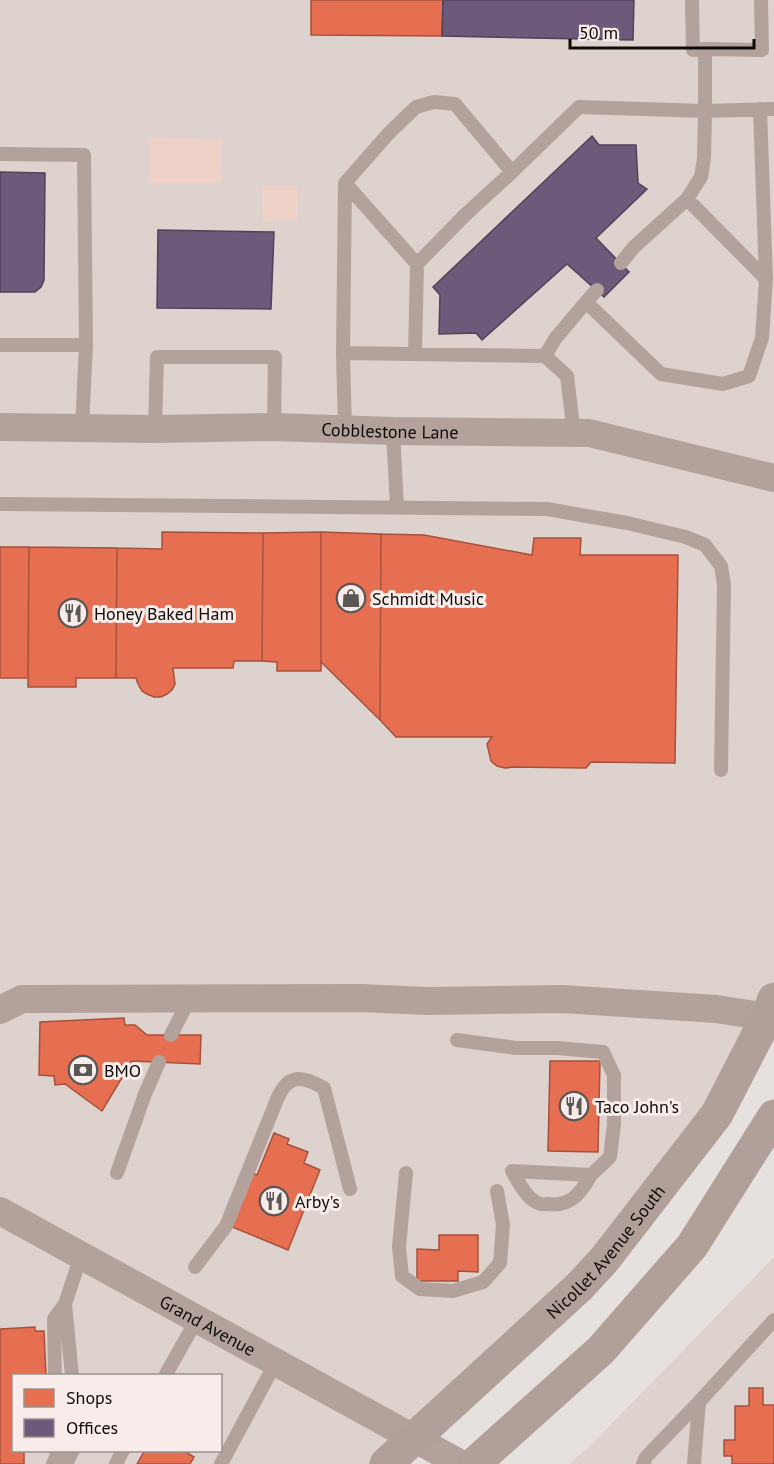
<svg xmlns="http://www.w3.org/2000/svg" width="774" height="1464" font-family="'PT Sans',sans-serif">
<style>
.built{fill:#ded2ce;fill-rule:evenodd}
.green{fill:#eed1c7}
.shops{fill:#e76f51;stroke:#a6513b;stroke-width:1.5}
.offices{fill:#6d597a;stroke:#504258;stroke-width:1.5}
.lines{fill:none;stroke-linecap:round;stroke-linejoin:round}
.service{stroke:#b3a29b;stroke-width:14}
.minor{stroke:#b3a29b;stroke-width:28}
.secondary{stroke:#b19f99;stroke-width:33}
.labels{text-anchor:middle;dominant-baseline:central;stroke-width:6;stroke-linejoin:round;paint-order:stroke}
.street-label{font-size:18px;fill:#0e0b09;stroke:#f7ece9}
.poi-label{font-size:18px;fill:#0e0b09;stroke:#f7ece9;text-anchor:start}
</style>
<rect width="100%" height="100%" fill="#e6e0df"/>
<path class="built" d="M0 0H774V999L604 1260 386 1464H0ZM14 1376H220V1450H14Z
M774 1257V1464H569L591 1445Z"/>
<path class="green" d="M150 137 222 140 221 183H150Z
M262 186H297L298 220 263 221Z"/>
<path class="shops" d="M311 0H443L442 36 311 35Z
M162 532 263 533 262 661H234L233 668H173L175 684 172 690 167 694 161 697H154L147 694 142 691 138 684 136 678H116L117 548 162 549Z
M321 532 381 534 380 720 321 662Z
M321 532V671H277V662L262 661 263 533Z
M381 534 424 535 532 555 534 538H581L580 555H678L675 763 591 762 586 768 513 767 505 768 497 766 491 761 487 744 492 737H396L380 720Z
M0 547H29L28 678H0Z
M29 547 117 548 116 678H76V687H28Z
M124 1018 125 1025H135L147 1035H201L200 1064 132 1061 102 1111 65 1084 55 1085 54 1076 39 1075 40 1022Z
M550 1061H600L598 1152 548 1151Z
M274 1133 289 1139 287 1144 308 1152 304 1163 320 1170 288 1250 230 1226 252 1173 257 1175Z
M439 1235H478V1272L458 1271V1281H417V1249L439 1250Z
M35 1327V1331H44L46 1376H14V1450H24V1464H0V1329Z
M749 1388H763V1405H774V1464H732V1456H724V1440H735V1406H749Z
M145 1450H183L194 1457 190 1464H137Z"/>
<path class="offices" d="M443 0H634L633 40 442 36Z
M592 136 599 145H636L638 183 647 189 596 238 629 272 604 297 567 264 482 340 476 333 439 334 440 295 433 287Z
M0 172 45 173 44 280 41 287 35 292H0Z
M158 230 274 232 271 309 157 308Z"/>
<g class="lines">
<path class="service" d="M692 0 693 50 705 49V111L774 109
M705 49 762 50 761 0
M0 154 84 155 86 345 82 428
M345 183 417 264 415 354
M687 199 766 279
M417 264 464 216 512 172
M586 302 597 290
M0 345H86
M343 353 345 183 389 133 416 107 434 102 455 104 512 172 579 107 705 111 704 158 701 177 687 199 634 247 621 263
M545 356 567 376 574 433
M155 429 157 357H275L274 427
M345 430 343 353 545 356 555 339 586 302 661 374 723 384 749 376 762 338 766 279 760 109
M393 431 397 507
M0 504 547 509 627 523 686 537 705 545 721 566 724 585 721 770
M171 1035 190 998
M457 1040 516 1048H557L603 1052 614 1075V1124L610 1157 591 1175 512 1171
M512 1171C518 1181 526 1198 538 1203 541 1205 544 1204 547 1204 571 1207 580 1194 591 1175
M117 1173 145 1094 159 1062
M406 1173 399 1247 402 1276 420 1289 453 1291 483 1282 500 1263 503 1225 497 1191
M195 1267 226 1226 278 1097C289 1073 303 1076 324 1088L350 1189
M65 1304 72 1376
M55 1376 54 1319 65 1304 81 1256
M165 1376 197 1319
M53 1464 56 1457 57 1450
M66 1464 73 1450
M116 1464 123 1450
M221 1464 276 1362
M643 1464 646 1457 699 1402
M694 1464 699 1402 774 1320"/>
<g class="minor">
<path id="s1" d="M0 427 155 429 274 427 393 431 589 433 774 478"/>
<path d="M0 1010 22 999 360 998 427 1001 562 999 716 1009 767 1017"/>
<path id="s2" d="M0 1211 461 1464"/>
</g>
<g class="secondary">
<path id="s3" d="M386 1464 579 1287 604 1260 717 1114 767 1017 774 999"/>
<path d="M474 1464 601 1350 692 1246 774 1116"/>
</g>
</g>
<defs>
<g id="shop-ring" transform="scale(1.5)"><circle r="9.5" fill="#f7ece9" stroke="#5a5654" stroke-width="1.5"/><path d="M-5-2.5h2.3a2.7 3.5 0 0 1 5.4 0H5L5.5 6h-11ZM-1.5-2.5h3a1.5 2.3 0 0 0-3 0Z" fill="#5a5654"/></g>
<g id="restaurant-ring" transform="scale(1.5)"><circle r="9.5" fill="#f7ece9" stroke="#5a5654" stroke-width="1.5"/><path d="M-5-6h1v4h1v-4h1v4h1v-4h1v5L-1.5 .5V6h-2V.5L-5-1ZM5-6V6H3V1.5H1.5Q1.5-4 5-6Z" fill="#5a5654"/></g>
<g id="bank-ring" transform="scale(1.5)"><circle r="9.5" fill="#f7ece9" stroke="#5a5654" stroke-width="1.5"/><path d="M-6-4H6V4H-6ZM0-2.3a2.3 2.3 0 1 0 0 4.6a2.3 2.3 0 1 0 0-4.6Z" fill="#5a5654"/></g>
</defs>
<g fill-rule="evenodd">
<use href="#shop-ring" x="351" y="598"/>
<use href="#restaurant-ring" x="73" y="613"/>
<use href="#bank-ring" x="83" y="1070"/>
<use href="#restaurant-ring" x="574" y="1106"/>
<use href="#restaurant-ring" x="274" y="1201"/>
</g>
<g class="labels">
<g class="street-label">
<text stroke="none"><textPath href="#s1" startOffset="390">Cobblestone Lane</textPath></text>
<text stroke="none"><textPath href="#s3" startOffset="306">Nicollet Avenue South</textPath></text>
<text stroke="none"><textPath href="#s2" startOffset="237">Grand Avenue</textPath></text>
</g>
<g class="poi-label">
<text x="372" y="598">Schmidt Music</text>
<text x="94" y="613">Honey Baked Ham</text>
<text x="104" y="1070">BMO</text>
<text x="595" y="1106">Taco John's</text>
<text x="295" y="1201">Arby's</text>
</g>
</g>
<rect x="12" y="1374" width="210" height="78" fill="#f7ece9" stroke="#9a928f" stroke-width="1.5"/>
<rect x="24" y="1389" width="30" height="18" fill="#e76f51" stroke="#9a928f" stroke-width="1.5"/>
<text x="66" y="1404" font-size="18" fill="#0e0b09">Shops</text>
<rect x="24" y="1419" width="30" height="18" fill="#6d597a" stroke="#9a928f" stroke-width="1.5"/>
<text x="66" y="1434" font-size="18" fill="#0e0b09">Offices</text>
<path d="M570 39v9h184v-9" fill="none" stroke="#0e0b09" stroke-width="3"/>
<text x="579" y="39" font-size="18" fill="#0e0b09" stroke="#f7ece9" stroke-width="4.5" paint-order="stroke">50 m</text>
</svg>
